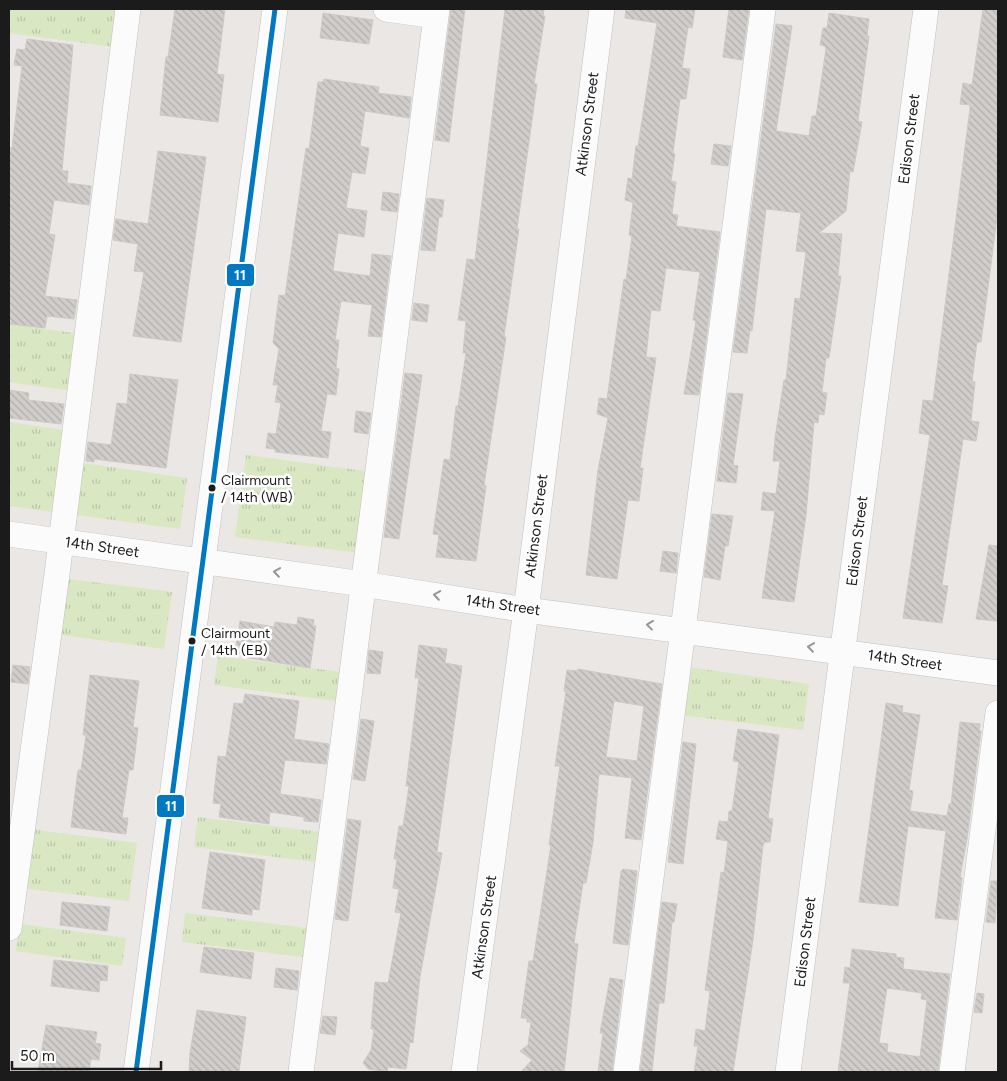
<svg xmlns="http://www.w3.org/2000/svg" width="1007" height="1081" font-family="Figtree,sans-serif">
<style>
.grass{fill:url(#grass-tufts)}
.building{fill:url(#building-back-hatch);stroke:#cdc9c5;fill-rule:evenodd}
.lines{fill:none;stroke-linecap:round;stroke-linejoin:round}
.minor-casing{stroke:#c2c1c0;stroke-width:26}
.minor{stroke:#fcfbfb;stroke-width:25}
.bus-1-casing{stroke:#fff;stroke-width:9}
.bus-1{stroke:#0079c2;stroke-width:5}
.oneway{stroke:#979696}
.bus-dot{fill:#1b1b1b;stroke:#fff;stroke-width:2}
.labels{text-anchor:middle;dominant-baseline:central;stroke-width:5;stroke-linejoin:round;paint-order:stroke}
.bus-label{font-size:14px;fill:#1b1b1b;stroke:#fff;text-anchor:start}
.street-label{font-size:15px;fill:#1b1b1b;stroke:#fff}
.line-badge{stroke:#fff;stroke-width:2}
.badge-label{font-size:14px;text-anchor:middle;font-weight:bold;fill:#fff}
</style>
<defs>
<pattern id="grass-tufts" width="24" height="20" patternUnits="userSpaceOnUse" patternTransform="scale(1.25)"><rect width="24" height="20" fill="#d9e7c2"/><path d="M3 7l-1-3M5 7V3M7 7l1-3M15 17l-1-3M17 17v-4M19 17l1-3" fill="none" stroke="#bac6a6"/></pattern>
<pattern id="building-back-hatch" width="6" height="6" patternUnits="userSpaceOnUse" patternTransform="scale(1.25)"><rect width="6" height="6" fill="#d1cdcb"/><path d="M-1 5l2 2M0 0l6 6M5-1l2 2" fill="none" stroke="#b3afae"/></pattern>
</defs>
<rect width="100%" height="100%" fill="#eae7e4"/>
<path class="grass" d="M9 9H119L114 47 9 33Z
M9 324 80 334 72 391 9 382Z
M9 422 64 430 53 512 9 506Z
M246 455 371 472 360 553 235 537Z
M76 462 187 478 180 529 69 514Z
M61 578 172 592 164 649 55 634Z
M218 656 341 672 337 701 214 685Z
M687 667 809 684 803 730 681 715Z
M198 817 321 832 317 862 194 847Z
M29 829 137 843 129 901 22 888Z
M185 913 307 928 303 957 182 942Z
M20 924 126 938 122 966 16 951Z"/>
<path class="building" d="M175 9H225L217 74 224 75 218 122 160 115 166 57H168Z
M451 9H465L449 142 435 140Z
M505 9H544L543 16H545L534 84H537L517 229H519L504 337H506L484 485 486 486 476 561 436 557 439 535 433 534 444 459 450 460 456 406H458L466 353H463L466 321 458 320 467 259 475 260Z
M626 9H695L692 28 688 27 682 68 690 69 686 99H680L673 153 675 154 671 181 676 182 672 214 678 215 676 226 720 232 699 395 684 394 696 321 693 320 700 272 666 268 660 311 651 310 646 357 656 358 640 468H643L639 501 628 500 617 579 586 575 598 470 608 418 597 414 599 398 607 399 624 279 626 280 632 236 629 235 633 204 632 202 625 200 628 178 632 179 636 146H638L657 23 625 18Z
M729 9H749L742 60 723 57Z
M983 9H998V210L981 342H977L972 381 975 382 971 421 979 422 976 441 963 439 942 585 948 586 942 623 903 618 930 435 919 433 923 400 933 401 970 108V105L960 104 963 83 972 85Z
M323 13 373 20 369 44 320 38Z
M829 13 869 19 867 36H869L858 121 862 122 853 172 850 171 846 211 819 233 842 234 838 276H841L829 358H826L822 392 827 393 824 415 819 414 818 423 814 422 806 515 794 602 762 598 775 511 761 510 763 492 776 494 780 461H773L775 438 784 380H786L795 298 800 299 806 252 796 251 801 213 766 209 752 331 750 330 747 353 733 352 776 24 792 26 776 131 809 136 812 116H816L826 49 825 46 820 45 823 28H827Z
M27 39 73 45 62 171H68L67 183 91 186 89 205 54 200 49 234 55 235 45 296 77 300 74 319 47 316 45 328 9 324V148H12L22 66 14 65 17 49 25 50Z
M324 79 379 87 378 93 411 97 409 118 365 111 360 146 369 148 365 174 352 172 346 208 367 211 364 237 338 233 333 271 370 276 372 254 391 256 381 337 368 336 372 305 341 301 335 340H339L336 368 339 369 336 395 327 394 321 431 331 432 328 458 275 452V449L266 448 268 433 276 434 281 403 275 402 278 385H273L279 349 273 343 279 295 285 296 306 148 309 149 318 82H323Z
M714 144 731 146 728 166 711 164Z
M158 151 206 157 181 342 133 336 144 272 134 271 138 244 113 240 116 219 148 224Z
M383 192 399 194 397 212 381 210Z
M427 198 444 200 442 217H439L435 251 421 250Z
M414 303 429 305 427 322 412 320Z
M405 373 422 375 399 539 384 537Z
M130 374 178 380 166 468 94 459V462L86 461 88 442 111 445 117 403 127 404Z
M9 390 29 393 28 400 64 404 61 424 9 418Z
M728 393 743 394 733 465 738 466 736 483 717 481Z
M356 411 371 413 368 434 354 432Z
M712 514 733 516 728 546H725L720 580 704 577Z
M989 545 998 546 997 621 976 619Z
M663 551 678 553 676 573 660 571Z
M298 617 314 620 313 626H316L310 668 243 657V654L235 652 240 621 274 627 275 622 297 625Z
M419 645 447 649 445 663 462 666 437 852 442 853 420 977 413 1043 410 1042 406 1069 388 1067 387 1072 368 1069 363 1063 371 1050 374 1029H371L375 982 388 983 401 913 395 912 399 889 393 888 397 859H394L399 826H403L409 786H406L419 678H415Z
M369 650 383 652 380 674 367 673Z
M13 665 30 667 28 684 11 682Z
M578 669 662 684 641 840 625 838 632 778 599 774 593 842 586 883H583L574 943 578 944 564 1072H521L532 1060 520 1051 528 1045 531 1022H527V1018H521L529 961H533L551 845H549L560 766H555L566 692 564 691 567 670 577 671ZM614 701 644 706 637 761 606 757Z
M90 675 139 681 133 727 138 728 133 770H129L122 818H128L126 834 71 827 78 770H81L86 735H83Z
M245 694 299 701 294 739 329 744 326 764 285 760 280 794 321 800 318 822 304 821V817L270 812 269 824 219 817 221 804 213 803 218 756 226 757 234 703 243 704Z
M886 703 903 706 902 712 920 715 909 790 913 791 910 811 947 816 949 804H951L960 722 980 724 979 731H981L967 839 960 877 962 878 957 920 935 918 946 831 908 826 898 906 859 902Z
M361 719 374 721 365 781 353 779Z
M738 729 779 735 768 818 773 819 770 842H765L763 845 753 940 733 1072H694L698 1046H694L696 1029 705 1031 710 991 705 990 721 872 724 873 728 841 716 839 719 821 728 822 729 811H732L739 762 733 761Z
M683 742 696 744 683 864 668 862Z
M348 819 361 821 348 921 335 919Z
M210 852 265 860 259 910 252 909V915L202 908Z
M623 869 637 871 628 945 613 943 621 871Z
M991 881H998L995 923 986 922Z
M62 902 110 907 107 931 60 925Z
M662 902 677 904 674 922H672L664 1003H659L652 1072H640Z
M204 947 254 953 251 979 200 972Z
M852 949 896 954V957L904 958 903 969 950 974 938 1072H838L850 983H843L845 967 850 968ZM887 988 922 993 921 999 927 1000 920 1057 887 1052 888 1044 879 1043Z
M54 960 108 966 107 981 100 980 99 992 51 986Z
M276 968 299 971 297 990 274 987Z
M610 978 623 980 612 1072H598L603 1033H600Z
M977 993 984 994 982 1013 974 1012Z
M197 1010 246 1017 239 1072H189L190 1053Z
M323 1016 337 1017 335 1035 320 1033Z
M46 1025 97 1032 95 1043 101 1044 99 1060 91 1059 89 1072H38Z"/>
<g class="lines">
<g class="minor-casing">
<path id="minor" d="M386 9 436 16
M9 534 363 584 526 610 998 673
M9 928 57 574 128 9
M136 1072 275 9
M301 1072 437 9
M464 1072 526 610 602 9
M626 1072 763 9
M788 1072 926 9
M952 1072 998 713"/>
</g>
<use href="#minor" class="minor"/>
<g class="bus-1-casing">
<path id="bus-1" d="M136 1072 275 9"/>
</g>
<use href="#bus-1" class="bus-1"/>
</g>
<defs><path id="oneway-chevron" d="M-2-3.5L2.5 0L-2 3.5" fill="none" stroke-width="1.6" stroke-linecap="round" stroke-linejoin="round" transform="scale(1.25)"/></defs>
<g class="oneway">
<use href="#oneway-chevron" transform="translate(277 572) rotate(-172)"/>
<use href="#oneway-chevron" transform="translate(437 595) rotate(-171)"/>
<use href="#oneway-chevron" transform="translate(650 625) rotate(-173)"/>
<use href="#oneway-chevron" transform="translate(811 647) rotate(-172)"/>
</g>
<g class="bus-dot">
<circle cx="212" cy="488" r="4.5"/>
<circle cx="192" cy="641" r="4.5"/>
</g>
<g class="labels">
<g class="bus-label">
<text x="221" y="480">Clairmount<tspan x="221" dy="17">/ 14th (WB)</tspan></text>
<text x="201" y="633">Clairmount<tspan x="201" dy="17">/ 14th (EB)</tspan></text>
</g>
<g class="street-label">
<text transform="translate(587 124) rotate(-83)">Atkinson Street</text>
<text transform="translate(909 139) rotate(-83)">Edison Street</text>
<text transform="translate(536 526) rotate(-83)">Atkinson Street</text>
<text transform="translate(857 541) rotate(-83)">Edison Street</text>
<text transform="translate(102 547) rotate(8)">14th Street</text>
<text transform="translate(503 605) rotate(8)">14th Street</text>
<text transform="translate(905 660) rotate(8)">14th Street</text>
<text transform="translate(484 927) rotate(-82)">Atkinson Street</text>
<text transform="translate(805 942) rotate(-83)">Edison Street</text>
</g>
</g>
<g class="line-badge">
<rect x="226" y="263" width="29" height="24" rx="5" fill="#0079c2"/>
<rect x="156" y="794" width="29" height="24" rx="5" fill="#0079c2"/>
</g>
<g class="badge-label">
<text x="240" y="280">11</text>
<text x="171" y="811">11</text>
</g>
<rect width="1007" height="1081" fill="none" stroke="#1b1b1b" stroke-width="20"/>
<path d="M12 1061v8h149v-8" fill="none" stroke="#1b1b1b" stroke-width="2.5"/>
<text x="20" y="1061" font-size="15" fill="#1b1b1b" stroke="#ffffff" stroke-width="4" paint-order="stroke">50 m</text>
</svg>
